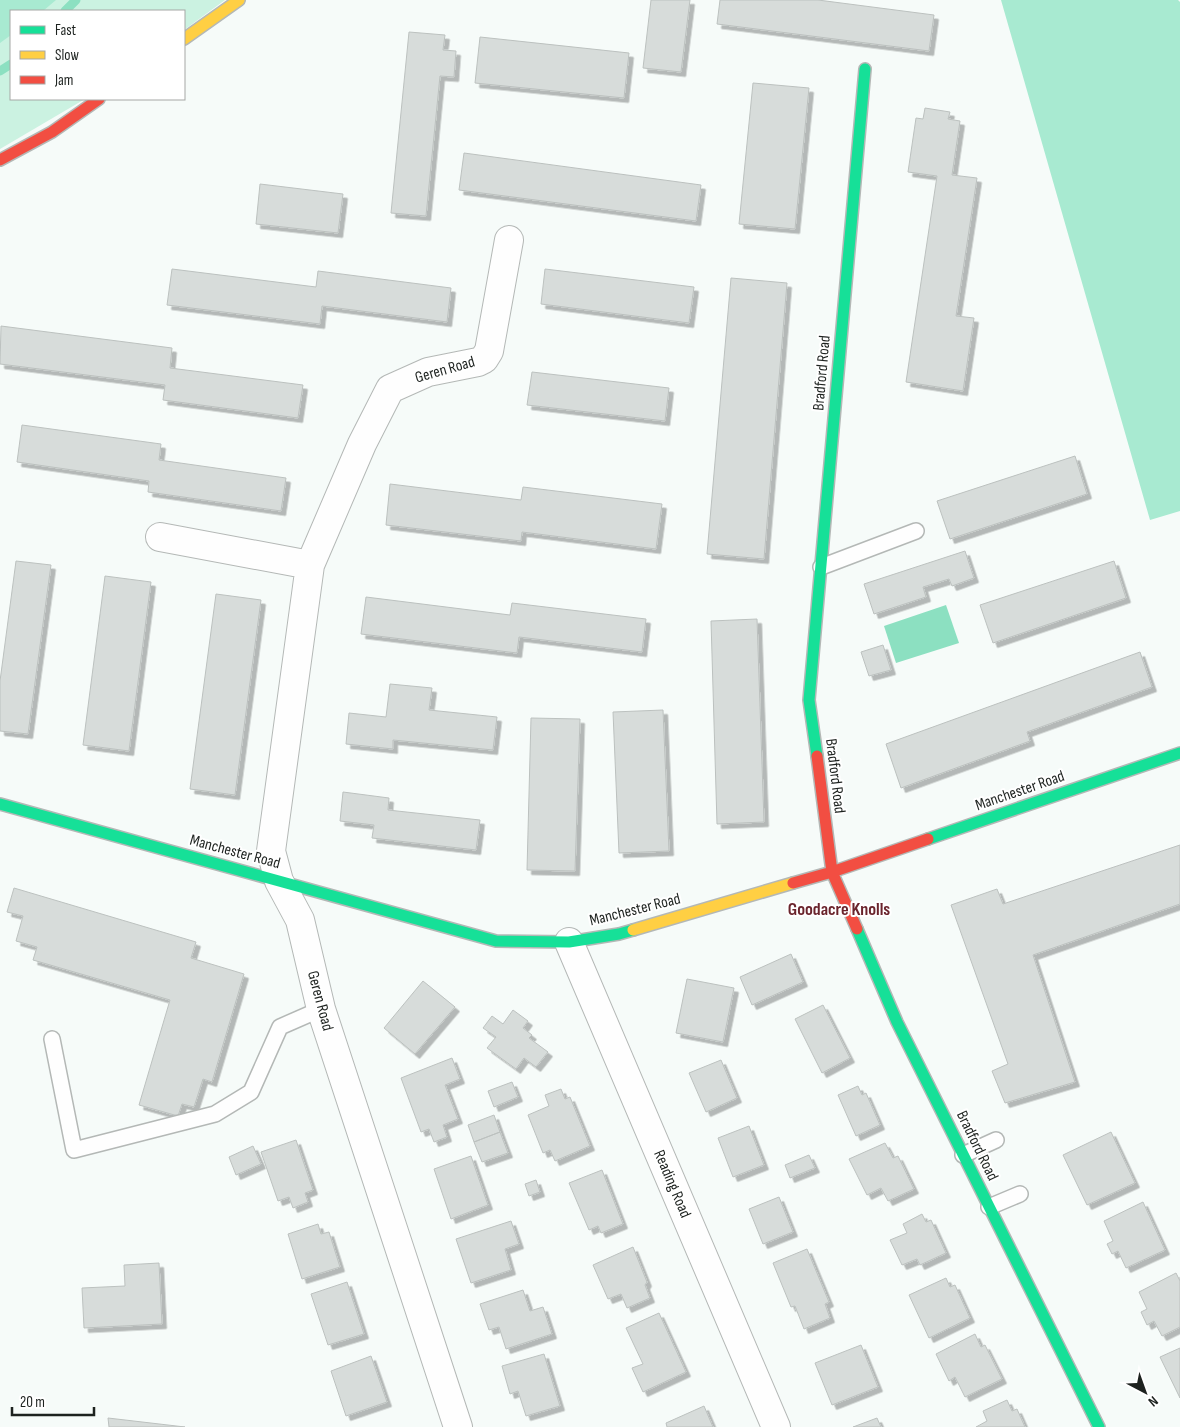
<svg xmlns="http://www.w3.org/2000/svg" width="1180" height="1427" font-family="'Sofia Sans Condensed',sans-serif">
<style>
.green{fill:#cbf2e1}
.forest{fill:#a8ead1}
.water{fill:#8ce0c1}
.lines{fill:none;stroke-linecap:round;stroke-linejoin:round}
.stream{stroke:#8ce0c1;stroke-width:9}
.building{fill:#d7dcda;stroke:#bcc1bf;filter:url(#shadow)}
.lane-casing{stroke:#b4b8b6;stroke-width:18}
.street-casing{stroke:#b4b8b6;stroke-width:30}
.fast-casing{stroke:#b4b8b6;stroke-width:14}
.slow-casing{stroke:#b4b8b6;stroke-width:14}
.jam-casing{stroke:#b4b8b6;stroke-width:14}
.lane{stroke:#fefefe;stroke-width:15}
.street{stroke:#fefefe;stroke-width:28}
.fast{stroke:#16e098;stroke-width:11}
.slow{stroke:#ffcf43;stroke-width:11}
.jam{stroke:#f24e42;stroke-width:11}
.labels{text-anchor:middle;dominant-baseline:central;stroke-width:4;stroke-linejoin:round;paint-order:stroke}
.street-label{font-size:16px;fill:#1d221f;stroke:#fff}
.neighbourhood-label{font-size:18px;font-weight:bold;fill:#6a242c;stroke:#fff}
</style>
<defs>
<filter id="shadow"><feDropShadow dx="4.5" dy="4.5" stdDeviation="0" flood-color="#0004"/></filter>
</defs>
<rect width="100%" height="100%" fill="#f6fbf9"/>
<path class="green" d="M0 0H225L184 30V11H11V99H85L0 149Z"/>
<path class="forest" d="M0 0H56L43 11H11V35L0 43Z
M1001 0H1178L1180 2V511L1150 520Z"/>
<path class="water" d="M946 605 959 643 896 663 884 626Z"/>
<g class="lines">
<path class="stream" d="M65 11 76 0
M0 71 11 64"/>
</g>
<path class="building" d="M651 0H690L681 72 643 68Z
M720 0H818L934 15 929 51 717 24Z
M409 32 445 35 443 50 456 51 454 77 440 76 426 216 391 213Z
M480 37 629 53 624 98 475 83Z
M753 83 809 88 795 229 739 224Z
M925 108 950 112 948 119 960 121 952 175 977 178 956 316 974 318 963 391 906 382 937 176 908 172 916 118 923 119Z
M464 153 701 185 696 221 459 190Z
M260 184 343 194 338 233 256 224Z
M172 269 316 287 318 271 451 288 447 322 322 306 320 324 167 305Z
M545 269 694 287 689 323 541 304Z
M731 278 787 283 764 559 707 554Z
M1 326 172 348 170 368 303 385 298 418 163 400 165 385 0 364Z
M532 372 669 388 665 421 527 405Z
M22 425 161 444 159 460 286 478 281 511 148 492 149 481 17 462Z
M1075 456 1087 494 950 539 937 501Z
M390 484 521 500 523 487 662 504 656 549 522 532 521 541 386 525Z
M965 551 974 578 952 586 949 579 923 587 926 597 874 614 864 584Z
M16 561 51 565 28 734 0 731V681Z
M1114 561 1126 598 993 643 980 605Z
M105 576 151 582 129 751 83 745Z
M216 594 261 600 235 795 190 789Z
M366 597 510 615 512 603 646 619 642 652 519 637 517 653 361 634Z
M757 619 764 822 717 824 711 621Z
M883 645 891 670 869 676 861 652Z
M1140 652 1152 687 1027 732 1030 741 901 788 886 744Z
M390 684 432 688 429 710 497 717 493 750 393 740V749L346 744 349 713 386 717Z
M663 710 669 851 619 853 613 712Z
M531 718 580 719 575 871 527 870Z
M343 792 389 798 388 810 480 820 476 850 372 838 374 825 340 821Z
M1180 845V904L1033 955 1075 1082 1005 1103 992 1071 1008 1064 951 905 997 889 1003 904Z
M14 888 196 942 191 958 244 974 212 1082 203 1079 194 1107 182 1104 178 1116 139 1105 170 1000 33 960 37 947 16 941 23 916 7 912Z
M791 954 803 982 752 1005 740 977Z
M687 979 734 988 723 1042 676 1033Z
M423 981 455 1007 415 1054 384 1028Z
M823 1005 850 1058 822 1073 795 1019Z
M513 1010 528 1021 523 1028 532 1035 529 1038 548 1052 536 1067 524 1058 516 1069 487 1048 496 1037 483 1028 492 1016 503 1024Z
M452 1058 460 1079 445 1085 458 1119 443 1125 447 1137 434 1142 429 1129 421 1132 401 1078Z
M721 1060 737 1098 706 1112 689 1073Z
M512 1082 518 1097 494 1107 488 1091Z
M858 1086 862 1095 866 1093 880 1125 856 1136 838 1095Z
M561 1089 565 1099 570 1097 590 1146 555 1161 550 1150 543 1153 528 1115 549 1106 545 1095Z
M494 1115 500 1132 474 1142 468 1125Z
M749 1126 764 1165 733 1177 718 1138Z
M500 1132 508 1153 482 1162 474 1142Z
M1111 1132 1135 1183 1087 1205 1063 1155Z
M296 1140 313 1190 305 1193 308 1202 293 1208 289 1197 278 1201 261 1152Z
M885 1143 893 1158 898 1156 914 1189 888 1201 881 1188 867 1195 849 1159Z
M253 1146 261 1164 236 1175 229 1157Z
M809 1155 815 1168 790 1178 785 1165Z
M471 1156 488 1205 451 1219 434 1169Z
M602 1170 623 1224 601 1233 598 1226 589 1230 569 1183Z
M536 1180 540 1192 529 1196 525 1184Z
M779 1197 793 1232 763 1244 749 1209Z
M1143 1202 1165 1250 1126 1268 1118 1251 1112 1254 1107 1244 1113 1241 1104 1221Z
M922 1214 926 1222 931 1220 946 1253 920 1265 917 1259 902 1265 890 1240 907 1233 903 1224Z
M511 1221 519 1244 505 1249 511 1270 471 1283 456 1239Z
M318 1224 321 1234 329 1232 340 1267 302 1279 288 1234Z
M633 1247 647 1282 645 1285 650 1298 627 1308 621 1294 608 1299 593 1265Z
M807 1249 829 1302 825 1304 830 1318 804 1329 795 1306 791 1307 773 1263Z
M159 1263 162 1324 84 1328 82 1288 125 1286 124 1265Z
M1176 1273 1180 1281V1327L1162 1336 1154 1321 1147 1325 1141 1312 1147 1309 1139 1292Z
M946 1278 950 1287 955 1285 970 1318 929 1338 909 1295Z
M347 1282 364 1334 328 1345 311 1294Z
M523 1290 530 1311 543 1307 552 1334 506 1349 499 1327 489 1330 480 1304Z
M659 1313 686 1372 643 1392 632 1368 643 1364 626 1328Z
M975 1334 981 1347 985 1345 1002 1379 965 1397 955 1377 949 1381 936 1354Z
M861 1345 878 1387 832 1405 815 1363Z
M1180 1348V1398L1160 1357Z
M544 1354 560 1406 526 1416 518 1391 510 1394 502 1366Z
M371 1356 387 1402 346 1416 331 1371Z
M1007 1400 1012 1411 1017 1409 1025 1427H976L987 1421 983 1411Z
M704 1406 713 1427H667L666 1423Z
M108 1418 185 1427H109Z
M877 1418 881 1427H853Z"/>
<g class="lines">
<g class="lane-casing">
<path id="lane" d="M821 567 916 531
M52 1039 74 1150 215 1114 251 1092 280 1027 321 1009
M963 1155 996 1140
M989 1207 1020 1194"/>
</g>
<g class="street-casing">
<path id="street" d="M160 537 310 565 362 444 390 389 428 372 478 362 484 359 489 351 509 240
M310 565 271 851 279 881 300 920 321 1009 458 1427
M569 942 776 1427"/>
</g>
<g class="fast-casing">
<path id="fast" d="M817 756 809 700 865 69
M0 804 496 941 569 942 619 934 633 930
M928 839 1180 753
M857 929 897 1022 1099 1427"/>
</g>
<g class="slow-casing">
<path id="slow" d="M184 39 239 0
M633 930 793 883"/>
</g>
<g class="jam-casing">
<path id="jam" d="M0 160 52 132 99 99
M817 756 832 872 857 929
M793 883 832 872 928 839"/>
</g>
<use href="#lane" class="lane"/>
<use href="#street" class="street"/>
<use href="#fast" class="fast"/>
<use href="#slow" class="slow"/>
<use href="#jam" class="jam"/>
</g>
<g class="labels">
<g class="street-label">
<text transform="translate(445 370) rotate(-16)">Geren Road</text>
<text transform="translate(822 373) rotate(-85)">Bradford Road</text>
<text transform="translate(835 776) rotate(83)">Bradford Road</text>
<text transform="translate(1020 791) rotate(-19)">Manchester Road</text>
<text transform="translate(235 852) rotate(15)">Manchester Road</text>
<text transform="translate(635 910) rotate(-14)">Manchester Road</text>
<text transform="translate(320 1001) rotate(75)">Geren Road</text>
<text transform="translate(977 1146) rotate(64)">Bradford Road</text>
<text transform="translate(672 1184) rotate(67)">Reading Road</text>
</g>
<g class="neighbourhood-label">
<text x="839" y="909">Goodacre Knolls</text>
</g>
</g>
<rect x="10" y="10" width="175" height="90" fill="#ffffff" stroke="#a5a7a5"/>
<rect x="20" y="26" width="25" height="8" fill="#16e098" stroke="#a5a7a5"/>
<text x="55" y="35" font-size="15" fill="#1d221f">Fast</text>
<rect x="20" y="51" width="25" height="8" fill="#ffcf43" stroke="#a5a7a5"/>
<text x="55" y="60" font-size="15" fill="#1d221f">Slow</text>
<rect x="20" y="76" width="25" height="8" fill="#f24e42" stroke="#a5a7a5"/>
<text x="55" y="85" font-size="15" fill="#1d221f">Jam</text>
<g transform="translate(1145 1392) rotate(139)" stroke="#ffffff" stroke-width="4" paint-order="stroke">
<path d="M0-4L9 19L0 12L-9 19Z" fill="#1d221f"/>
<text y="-8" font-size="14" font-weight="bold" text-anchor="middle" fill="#1d221f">N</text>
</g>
<path d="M12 1407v8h82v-8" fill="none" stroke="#1d221f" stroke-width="2.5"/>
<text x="20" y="1407" font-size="15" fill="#1d221f" stroke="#ffffff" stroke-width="4" paint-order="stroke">20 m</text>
</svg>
